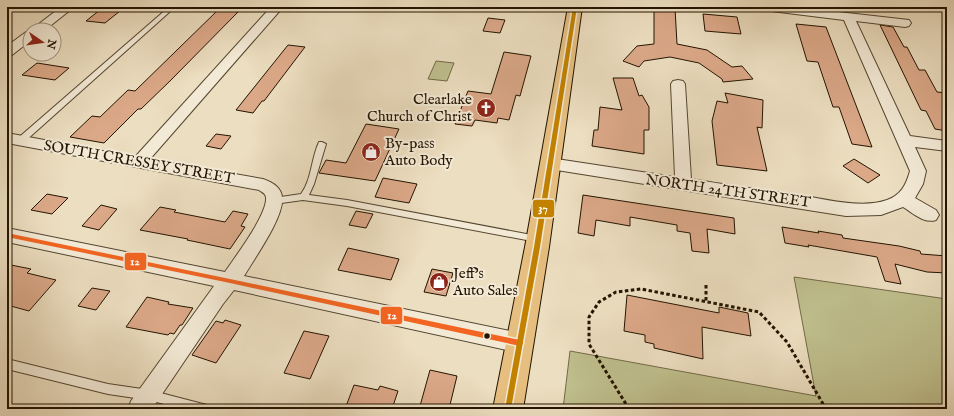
<svg xmlns="http://www.w3.org/2000/svg" width="954" height="416" font-family="'IM FELL English',serif">
<style>
.green{fill:#bfbf8d;stroke:#716a47}
.building{fill:#dba888;stroke:#231401}
.lines{fill:none;stroke-linecap:round;stroke-linejoin:round}
.service-casing{stroke:#554631;stroke-width:2}
.minor-casing{stroke:#554631;stroke-width:2}
.primary-casing{stroke:#231401;stroke-width:2}
.path{stroke:#231401;stroke-width:3;stroke-dasharray:3.5 2.5;stroke-linecap:butt}
.service{fill:#f3ead6;fill-rule:evenodd}
.minor{fill:#f3ead6;fill-rule:evenodd}
.primary{fill:#e6bf80;fill-rule:evenodd}
.bus-1-casing{stroke:#f3ead6;stroke-width:3}
.bus-2-casing{stroke:#f3ead6;stroke-width:3}
.bus-1{fill:#f26522;fill-rule:evenodd}
.bus-2{fill:#c28200;fill-rule:evenodd}
.bus-dot{fill:#231401;stroke:#f3ead6;stroke-width:1.5}
.labels{text-anchor:middle;dominant-baseline:central;stroke-width:4;stroke-linejoin:round;paint-order:stroke}
.poi-label{font-size:15px;fill:#231401;stroke:#f3ead6;text-anchor:start}
.street-label{font-size:15px;fill:#231401;stroke:#f3ead6}
.line-badge{stroke:#f3ead6;stroke-width:1.5}
.badge-label{font-size:11px;text-anchor:middle;font-weight:bold;fill:#fff}
</style>
<rect width="100%" height="100%" fill="#ecdec0"/>
<filter id="stains"><feTurbulence type="fractalNoise" baseFrequency=".005" numOctaves="4"/><feColorMatrix values="0 0 0 0 .2 0 0 0 0 .09 0 0 0 0 .02 0 0 0 .5 -.17"/></filter>
<radialGradient id="worn" r=".72"><stop offset=".6" stop-color="#630" stop-opacity="0"/><stop offset="1" stop-color="#630" stop-opacity=".3"/></radialGradient>
<path class="green" d="M436 61 454 63 447 81 428 79Z
M794 277 947 299V409H563L570 351 816 396Z"/>
<path class="building" d="M654 7 675 8 677 44 707 50 732 67 742 66 753 79 723 82 722 79 699 63 670 57 644 61 639 67 623 61 637 46 654 44Z
M101 9 120 11 105 23 86 21Z
M219 9 238 12 170 81 141 109H138L104 143 70 137 92 116 100 117 128 90 135 91Z
M703 14 737 17 741 34 705 31Z
M488 18 505 20 500 33 483 31Z
M796 24 826 27 872 147 852 144 839 107H833L818 62 807 61Z
M880 25 893 27 904 47H907L919 70H925L937 92 947 93V131L935 129 926 111 921 110Z
M288 45 305 47 264 101H262L253 113 236 110Z
M504 52 531 56 520 96 516 95 509 120 498 118 497 123 475 120 472 126 455 124 468 91 491 94Z
M37 63 69 68 55 80 22 75Z
M613 78H633L639 96 642 95 649 107V130H644V154L592 146 594 130H598L600 107 622 110Z
M725 93 763 100 762 128 757 127 767 171 717 165 712 121 717 101 728 103Z
M366 124 399 129 375 181 319 173 326 160 346 163Z
M216 134 231 136 221 149 206 146Z
M854 159 880 175 868 183 843 166Z
M383 178 417 184 409 203 375 197Z
M47 194 68 198 52 214 31 210Z
M583 195 734 218 735 234 707 229 709 253 692 251 690 233 677 231V225L630 217V226L596 220 594 236 578 233Z
M101 205 117 209 99 230 82 226Z
M160 207 176 210 174 212 225 222 233 211 248 214 241 226 245 227 230 249 187 240 188 239 140 230Z
M356 211 373 214 366 228 349 225Z
M782 227 819 233 818 231 842 235 843 238 899 246 920 251 921 254 947 256V273L927 272 895 264 901 284 885 281 877 257 808 245 809 247 785 243Z
M348 248 399 259 391 280 338 270Z
M11 265 31 269 27 273 56 280 29 311 7 305V270Z
M432 269 453 273 446 296 424 292Z
M92 288 110 291 96 310 78 306Z
M627 295 719 313V307L748 313 751 336 702 327 703 359 654 348V344L645 342V335L624 331Z
M147 297 169 302 168 304 193 308 182 325H180L174 334 170 333 168 335 126 327Z
M225 320 241 325 216 363 192 355 216 321 223 323Z
M304 331 329 336 310 379 284 373Z
M430 370 457 376 449 409H434L420 406Z
M354 385 378 390 380 386 398 391 392 409H345Z"/>
<g class="lines">
<g class="service-casing">
<path id="service" d="M169 7H175L23 143H17L16 141 17 139Z
M319 142H322L326 144 314 184 309 195 347 200 537 236 540 237 541 239 540 241 537 242 347 206 303 200 274 204 271 203 270 201 271 199 274 198 301 194C312 179 311 159 319 142Z
M7 359 108 384 149 390 203 404 207 405 208 409H183L149 400 108 394 7 369Z"/>
</g>
<g class="minor-casing">
<path id="minor" d="M61 7H74L45 30H31Z
M271 7H283L150 159 263 179C272 182 281 187 282 197 285 216 254 259 244 276L520 333 527 336 530 343 527 350 520 353 234 290 223 304 152 409H128L131 401 214 286 7 242V228L225 272C235 257 268 214 266 197 265 193 262 192 259 190L7 143V133L135 157Z
M757 7H794L909 20 911 23 909 26 905 27 856 21 910 136 947 141V151L915 147 926 171 923 184 915 198 936 210 939 215 936 220C924 224 913 213 903 207L881 215 846 216 544 168 542 164 544 160 550 158 675 177 671 84 673 81 678 80 683 81 685 84 691 179C727 185 763 190 799 195 825 199 862 209 887 200 901 195 906 185 910 171L844 20 763 10 759 9Z
M30 31V41L12 55 7 56V46L26 32Z"/>
</g>
<g class="primary-casing">
<path id="primary" d="M568 7H582L549 247 523 409H493L525 247Z"/>
</g>
<path class="path" d="M706 285V302
M629 409 589 344V317L599 302 616 292 641 289 759 312 787 342 826 409"/>
<use href="#service" class="service"/>
<use href="#minor" class="minor"/>
<use href="#primary" class="primary"/>
<g class="bus-1-casing">
<path id="bus-1" d="M7 233 230 279 520 340 522 341 523 343 522 345 520 346 230 283 7 237Z"/>
</g>
<g class="bus-2-casing">
<path id="bus-2" d="M573 7H577L540 247 511 409H505L534 247Z"/>
</g>
<use href="#bus-1" class="bus-1"/>
<use href="#bus-2" class="bus-2"/>
</g>
<defs>
<g id="church-disc" transform="scale(1)"><circle r="9.5" fill="#8f2418" stroke="#f3ead6"/><path d="M-1.2-6h2.4v3.5h3.3v2.4h-3.3V6h-2.4V-.1h-3.3v-2.4h3.3Z" fill="#fff"/></g>
<g id="shop-disc" transform="scale(1)"><circle r="9.5" fill="#8f2418" stroke="#f3ead6"/><path d="M-5-2.5h2.3a2.7 3.5 0 0 1 5.4 0H5L5.5 6h-11ZM-1.5-2.5h3a1.5 2.3 0 0 0-3 0Z" fill="#fff"/></g>
</defs>
<g fill-rule="evenodd">
<use href="#church-disc" x="486" y="108"/>
<use href="#shop-disc" x="371" y="152"/>
<use href="#shop-disc" x="439" y="282"/>
</g>
<circle class="bus-dot" cx="487" cy="336" r="3.5"/>
<g class="labels">
<g class="poi-label">
<text x="472" y="99" text-anchor="end">Clearlake<tspan x="472" dy="17">Church of Christ</tspan></text>
<text x="385" y="143">By-pass<tspan x="385" dy="17">Auto Body</tspan></text>
<text x="453" y="273">Jeff's<tspan x="453" dy="17">Auto Sales</tspan></text>
</g>
<g class="street-label">
<text transform="translate(139 162) rotate(10)">SOUTH CRESSEY STREET</text>
<text transform="translate(728 191) rotate(8)">NORTH 24TH STREET</text>
</g>
</g>
<g class="line-badge">
<rect x="532" y="199" width="23" height="19" rx="4" fill="#c28200"/>
<rect x="124" y="252" width="23" height="19" rx="4" fill="#f26522"/>
<rect x="380" y="306" width="23" height="19" rx="4" fill="#f26522"/>
</g>
<g class="badge-label">
<text x="543" y="212">37</text>
<text x="135" y="265">12</text>
<text x="392" y="319">12</text>
</g>
<rect width="954" height="416" fill="none" stroke="#ecdec0" stroke-width="24"/>
<rect x="8" y="8" width="938" height="400" fill="none" stroke="#231401" stroke-width="2"/>
<rect x="12" y="12" width="930" height="392" fill="none" stroke="#231401"/>
<g transform="translate(42 42) rotate(103)"><circle r="19" fill="#f3ead6" stroke="#a09481"/>
<path d="M0-3L7 15L0 10L-7 15Z" fill="#8f2418"/>
<text y="-6" font-size="11" font-weight="bold" text-anchor="middle" fill="#231401">N</text>
</g>
<rect width="100%" height="100%" filter="url(#stains)"/>
<rect width="100%" height="100%" fill="url(#worn)"/>
</svg>
